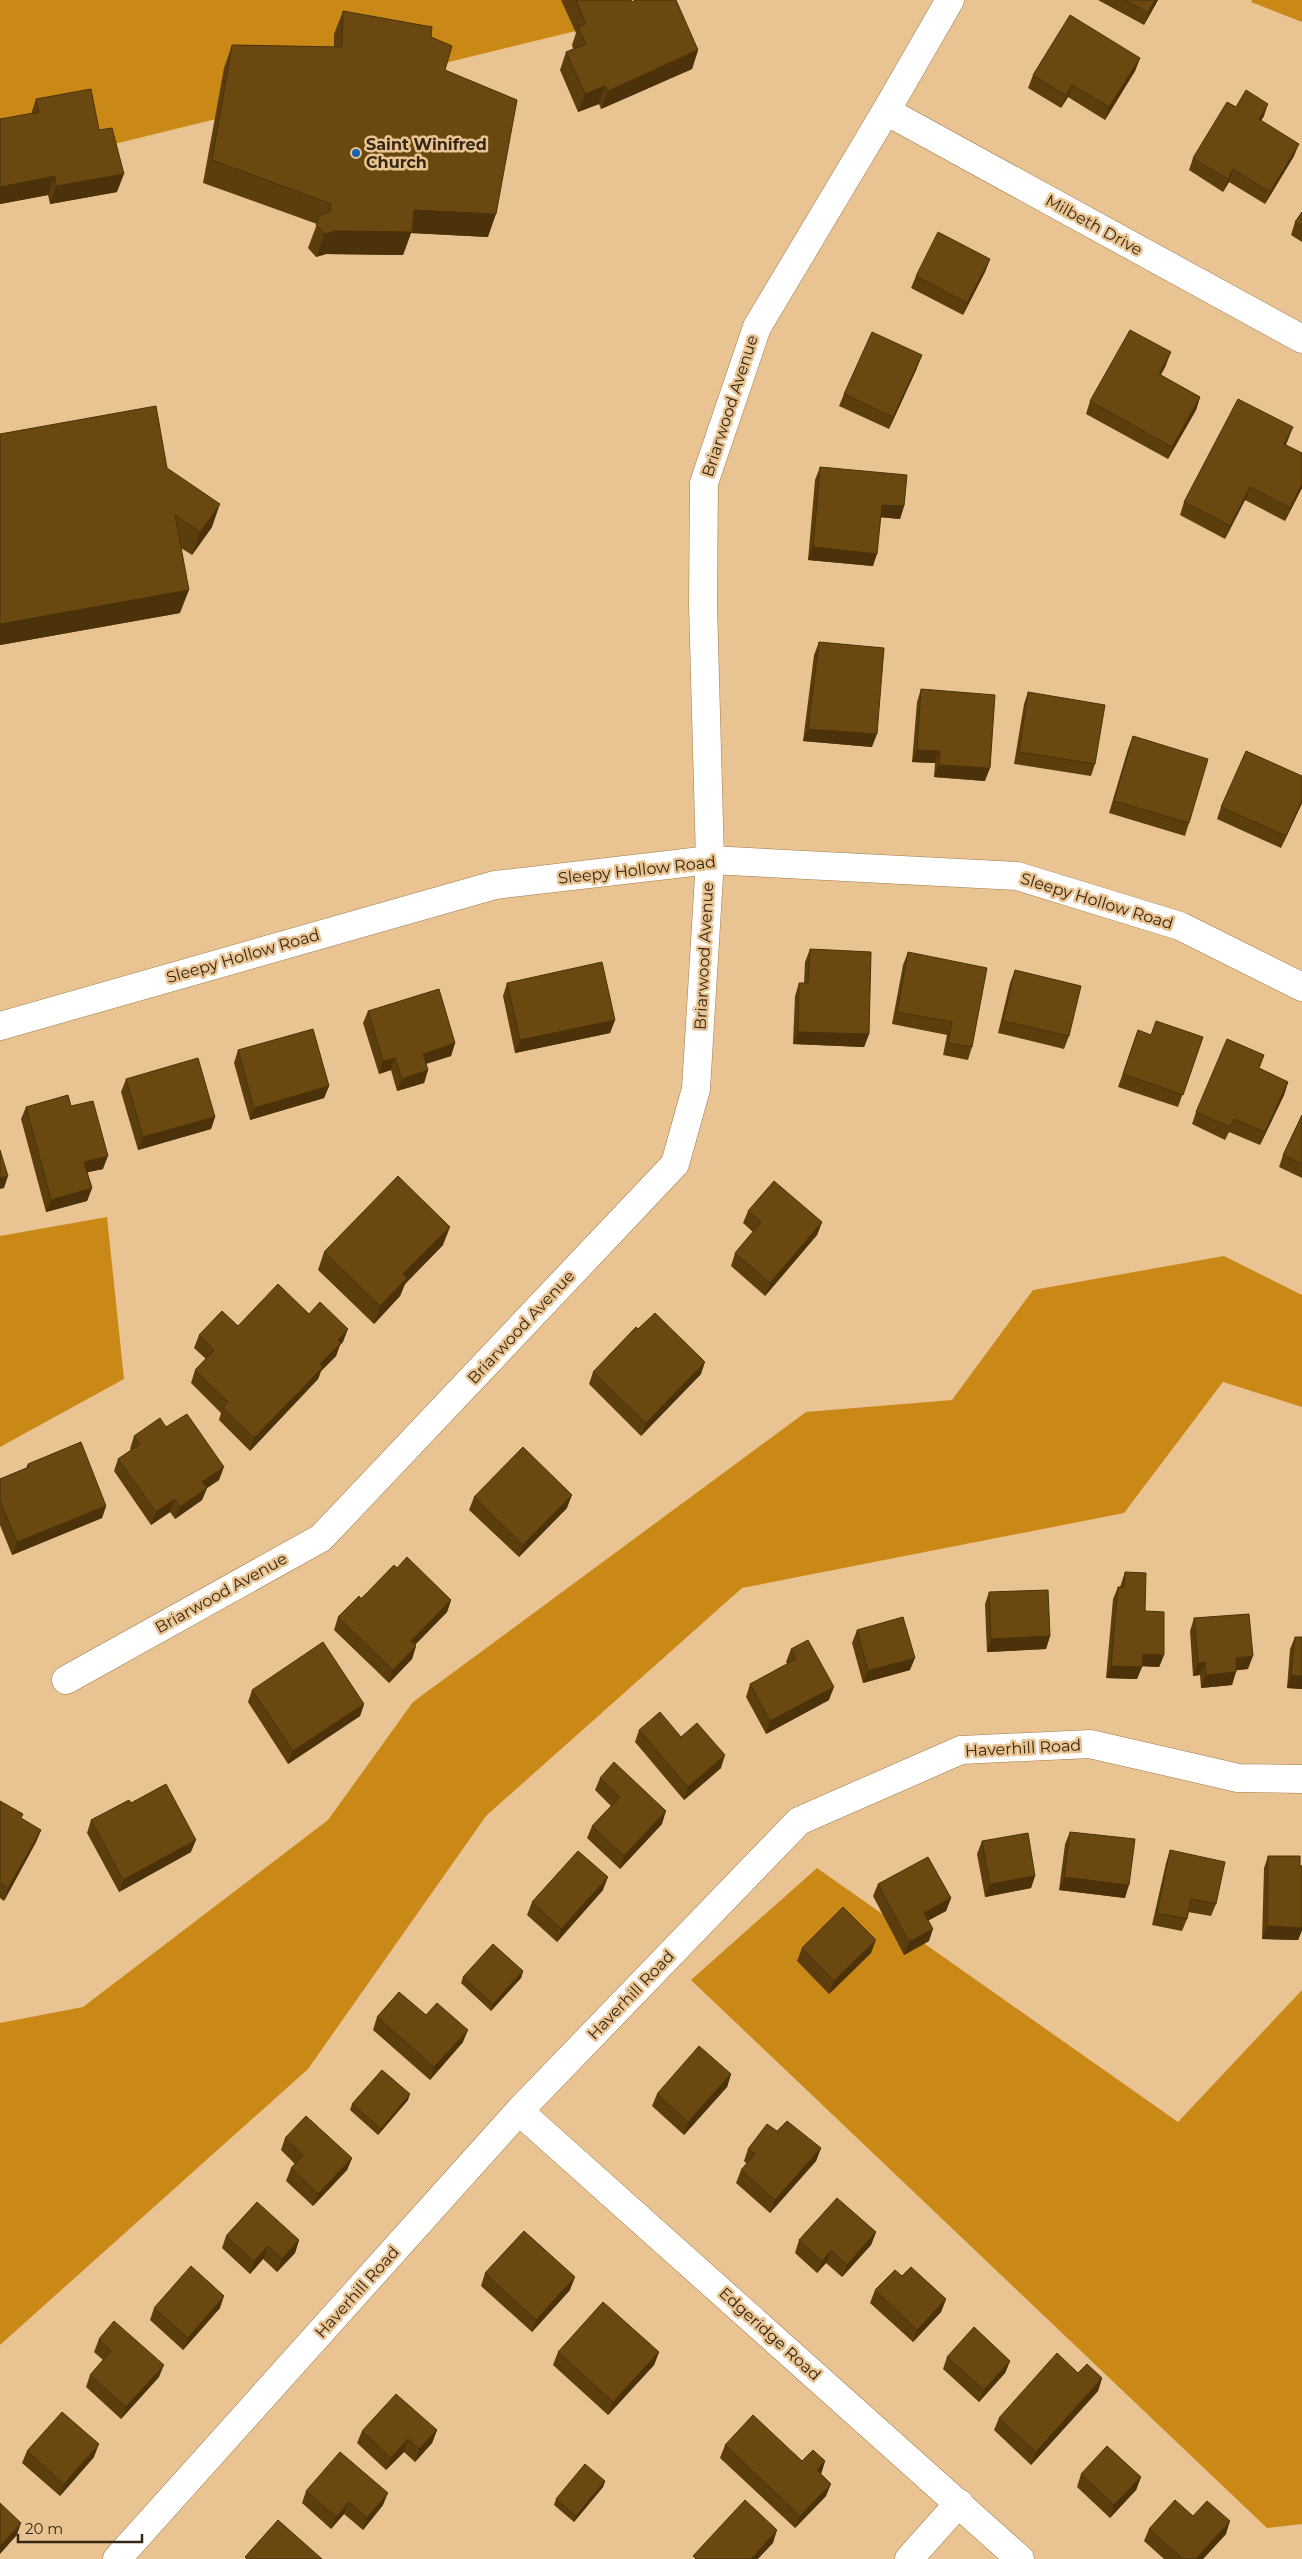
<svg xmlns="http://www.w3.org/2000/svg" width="1302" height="2559" font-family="Montserrat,sans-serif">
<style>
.forest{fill:#ca8917}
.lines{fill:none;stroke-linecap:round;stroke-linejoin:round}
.minor-casing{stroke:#9f7c4c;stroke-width:29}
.minor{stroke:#fff;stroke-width:28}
.wall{fill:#5c3e0e}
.shaded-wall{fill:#4b320b}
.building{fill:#6b4810;stroke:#4b320b}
.poi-dot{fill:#1963b2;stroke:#e9c391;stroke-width:2}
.labels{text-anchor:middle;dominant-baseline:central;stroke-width:5;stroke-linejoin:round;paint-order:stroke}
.poi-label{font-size:16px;font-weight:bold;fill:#352713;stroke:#e9c391;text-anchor:start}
.street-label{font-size:16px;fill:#352713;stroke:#e9c391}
</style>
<rect width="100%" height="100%" fill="#e9c391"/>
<path class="forest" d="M0 0H580L584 29 0 172Z
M1252 0H1302V22L1251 2Z
M107 1217 124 1379 0 1447V1236Z
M1224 1256 1302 1295V1407L1223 1382 1124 1513 742 1588 486 1816 308 2069 0 2345V2023L83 2007 328 1820 413 1702 806 1412 952 1400 1033 1290Z
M817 1868 1178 2122 1302 1990V2524L1267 2528 691 1980Z"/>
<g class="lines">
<g class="minor-casing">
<path id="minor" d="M886 111 1302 339
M0 1026 495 885 710 860 1017 876 1180 926 1302 987
M66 1680 321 1538 675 1164 696 1089 710 860 703 604 704 483 757 327 886 111 950 0
M519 2111 1020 2559
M117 2559 519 2111 799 1821 961 1750 1090 1744 1238 1778 1302 1779
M909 2559 959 2503"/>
</g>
<use href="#minor" class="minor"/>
</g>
<path class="wall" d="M561 0H631L632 2 698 50 692 69 601 109 599 104 578 112 560 70 566 52 573 49 572 45 576 33Z
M1098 0H1158L1144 25Z
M343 11 431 37 445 70 488 237 411 233 403 255 326 254 316 257 308 248 317 224 203 183 224 68 232 45 334 47V34Z
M1140 58 1135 71 1105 120 1068 97 1061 108 1028 88 1033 75Z
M36 99 99 130 117 192 50 204 48 195 0 204V119L31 114Z
M1236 107 1264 116 1261 120 1294 156 1265 204 1229 182 1223 192 1189 170 1193 158Z
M1302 212V242L1291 235 1295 222Z
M990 259 985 272 963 315 911 288 916 276Z
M1166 365 1161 375 1200 397 1196 410 1168 459 1086 414 1090 401Z
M917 368 889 429 839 406 844 394Z
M0 434 167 468 212 527 192 555 181 548 180 613 0 645Z
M1288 440 1286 444 1302 488 1285 521 1245 500 1225 539 1180 515 1184 502Z
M820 467 904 506 900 519 881 517 873 566 808 560 815 480Z
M819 642 872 747 803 741 814 655Z
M921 689 985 781 934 777 935 763 912 762 917 702Z
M1028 692 1095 764 1091 776 1014 764 1024 704Z
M1133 736 1189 823 1185 836 1109 813 1128 749Z
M1302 776V803L1281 848 1217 819 1221 807Z
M810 949 869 1034 864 1047 793 1044 795 996 799 983H804L805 962Z
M908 952 972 1047 968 1060 943 1055 947 1035 892 1024 903 965Z
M1015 970 1069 1036 1064 1049 998 1033 1010 983Z
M507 983 615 1020 610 1033 515 1053 503 996Z
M368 1011 455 1043 451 1056 426 1064 428 1070 424 1083 397 1091 391 1070 379 1074 363 1023Z
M1138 1030 1151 1035 1203 1037 1178 1107 1118 1087Z
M238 1050 329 1086 324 1098 250 1120 234 1063Z
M1259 1068 1288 1082 1284 1095 1260 1145 1229 1132 1225 1140 1192 1124 1196 1112Z
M126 1079 215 1117 211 1129 138 1150 121 1092Z
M71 1106 103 1169 87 1172 92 1188 87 1201 46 1212 21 1119 26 1107Z
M1302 1115V1178L1279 1167 1283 1155Z
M748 1211 822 1222 817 1235 765 1296 731 1266 735 1253 753 1232 743 1223Z
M443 1245 405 1284 400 1296 374 1324 318 1270 324 1252Z
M309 1314 343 1342 340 1345 336 1356 321 1371 318 1379 250 1451 219 1420 221 1413 191 1383 195 1370 206 1359 194 1348 199 1335 238 1326Z
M638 1329 701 1374 641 1436 589 1384 593 1372Z
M166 1427 219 1480 207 1488 202 1500 175 1519 170 1512 151 1525 114 1471 118 1459 131 1450 130 1449 134 1436Z
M28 1464 106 1506 102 1518 12 1555 0 1525V1479L26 1468Z
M474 1497 567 1508 519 1557 469 1510Z
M397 1568 451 1600 447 1612 415 1645 416 1646 412 1659 389 1683 334 1630 338 1617Z
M1125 1572 1145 1611 1164 1655 1159 1667 1142 1666 1137 1679 1106 1678 1113 1599 1118 1587H1120Z
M989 1592 1050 1636 1046 1649 987 1652 985 1604Z
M1194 1618 1248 1669 1236 1670 1232 1685 1201 1688 1200 1675 1193 1676 1190 1631Z
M857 1630 910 1670 863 1683 852 1643Z
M1295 1637 1302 1689 1287 1688 1290 1649Z
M791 1649 829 1700 766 1734 746 1697 750 1684 788 1664 786 1662Z
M252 1690 364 1704 360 1716 288 1764 248 1702Z
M639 1730 681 1737 721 1768 684 1800 635 1742Z
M600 1778 662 1824 620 1869 587 1838 592 1826 611 1806 595 1790Z
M0 1801 21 1819 41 1830 36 1842 4 1901 0 1898Z
M131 1803 191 1852 119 1892 87 1833 91 1820Z
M1070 1832 1125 1898 1059 1890 1065 1844Z
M982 1841 1035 1876 1031 1888 985 1897 977 1854Z
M1170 1850 1216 1904 1211 1916 1188 1912 1187 1919 1182 1931 1152 1925 1166 1863Z
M1268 1856 1302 1866V1930L1298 1940 1262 1939 1264 1868Z
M878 1884 951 1898 946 1911 929 1920V1941L904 1955 873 1896Z
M603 1890 557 1942 527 1915 532 1902Z
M802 1948 871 1953 829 1994 797 1961Z
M523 1971 521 1978 491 2011 461 1983 463 1977Z
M426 2015 463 2042 430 2080 373 2030 377 2017Z
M731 2074 727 2087 684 2135 652 2106 657 2094Z
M408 2100 378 2135 350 2110 352 2104Z
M777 2131 821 2148 816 2161 770 2213 736 2183 741 2170 747 2164 744 2161 748 2149Z
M285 2138 352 2158 347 2170 313 2206 286 2181 291 2168 295 2164 281 2150Z
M876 2232 871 2245 842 2277 826 2263 817 2273 795 2253 799 2240Z
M226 2236 299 2240 295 2253 277 2272 263 2259 250 2274 222 2248Z
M485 2273 570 2290 532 2332 481 2286Z
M902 2276 946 2299 941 2312 913 2342 870 2303 875 2290Z
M154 2308H220L183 2350 150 2320Z
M99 2339 159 2377 121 2419 86 2387 90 2375 103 2360 94 2352Z
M558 2352H659L654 2365 608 2415 553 2365Z
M947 2357 1010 2361 1005 2373 979 2402 943 2369Z
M1078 2373 1102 2378 1098 2391 1031 2465 994 2430 999 2418Z
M437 2430 432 2443 415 2462 404 2452 386 2470 357 2443 362 2431Z
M725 2445 802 2461H825L821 2474 826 2496 795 2528 720 2458Z
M27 2451 94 2457 60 2496 22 2463Z
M1081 2474 1141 2477 1136 2490 1110 2518 1077 2487Z
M605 2481 603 2487 574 2522 554 2505 556 2499Z
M306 2491 383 2505 363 2530 344 2514 331 2529 302 2503Z
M1193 2516 1226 2534 1203 2559H1164L1144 2541 1149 2529Z"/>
<path class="shaded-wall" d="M1155 0H1158L1144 25 1148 13Z
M698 50 692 69 601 109 608 91Z
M1140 58 1135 71 1105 120 1109 107Z
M1072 85 1068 97 1061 108 1066 96Z
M605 86 599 104 578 112 585 94Z
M1268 104 1264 116 1254 132 1259 119Z
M1299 144 1294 156 1265 204 1270 192Z
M1233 169 1229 182 1223 192 1228 179Z
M124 174 117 192 50 204 56 186Z
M55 176 48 195 0 204V187Z
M414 210 496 214 488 237 411 233 403 255 326 254 316 257 325 234Z
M990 259 985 272 963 315 967 303Z
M1171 352 1166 365 1154 386 1159 374Z
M922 355 917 368 889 429 893 417Z
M1200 397 1196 410 1168 459 1172 447Z
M1293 427 1288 440 1280 456 1284 444Z
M1302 484V488L1285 521 1290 508Z
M1250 487 1245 500 1225 539 1230 526Z
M220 504 212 527 192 555 200 532Z
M882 505 904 506 900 519 877 517Z
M813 547 877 554 873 566 808 560Z
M189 590 180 613 0 645V624Z
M808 729 877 734 872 747 803 741Z
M917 750 940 751 935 763 912 762Z
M939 765 990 768 985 781 934 777Z
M1302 800V803L1281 848 1286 836Z
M615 1020 610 1033 515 1053 520 1040Z
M798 1032 869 1034 864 1047 793 1044Z
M455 1043 451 1056 418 1066 423 1054Z
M395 1058 391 1070 379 1074 383 1061Z
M428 1070 424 1083 397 1091 402 1079Z
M1288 1082 1284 1095 1260 1145 1265 1132Z
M329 1086 324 1098 250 1120 254 1108Z
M215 1117 211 1129 138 1150 143 1137Z
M108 1156 103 1169 80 1174 84 1162Z
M8 1176 4 1188 0 1189V1178Z
M92 1188 87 1201 46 1212 51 1200Z
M822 1222 817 1235 765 1296 770 1283Z
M450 1227 443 1245 405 1284 400 1296 374 1324 380 1306 403 1274Z
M348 1329 343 1342 340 1345 336 1356 321 1371 318 1379 250 1451 254 1438 320 1364 338 1340Z
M705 1362 701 1374 641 1436 646 1423Z
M224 1467 219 1480 207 1488 202 1500 175 1519 180 1507 202 1482Z
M572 1495 567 1508 519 1557 523 1545Z
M175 1499 170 1512 151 1525 156 1512Z
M106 1506 102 1518 12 1555 17 1542Z
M451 1600 447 1612 406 1654 411 1641Z
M1050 1636 1046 1649 987 1652 991 1639Z
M416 1646 412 1659 389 1683 393 1670Z
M1143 1654 1164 1655 1159 1667 1138 1666Z
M1253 1656 1248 1669 1231 1671 1236 1658Z
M915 1658 910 1670 863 1683 868 1671Z
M1205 1662 1200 1675 1193 1676 1198 1663Z
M1111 1666 1142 1667 1137 1679 1106 1678Z
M1236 1672 1232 1685 1201 1688 1206 1675Z
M1291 1675 1302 1676V1689L1287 1688Z
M834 1687 829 1700 766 1734 770 1721Z
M364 1704 360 1716 288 1764 293 1751Z
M725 1755 721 1768 684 1800 688 1787Z
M666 1811 662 1824 620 1869 624 1856Z
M41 1830 36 1842 4 1901 8 1888Z
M196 1840 191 1852 119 1892 123 1880Z
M1035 1876 1031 1888 985 1897 990 1884Z
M608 1877 603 1890 557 1942 561 1929Z
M1064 1877 1129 1885 1125 1898 1059 1890Z
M951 1898 946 1911 920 1925 924 1913Z
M1267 1926 1302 1928V1930L1298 1940 1262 1939Z
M933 1929 929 1941 904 1955 909 1942Z
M876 1940 871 1953 829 1994 834 1981Z
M523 1971 521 1978 491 2011 493 2004Z
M468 2030 463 2042 430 2080 434 2067Z
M731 2074 727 2087 684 2135 688 2122Z
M410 2094 408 2100 378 2135 381 2129Z
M821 2148 816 2161 770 2213 775 2200Z
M352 2158 347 2170 313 2206 318 2194Z
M876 2232 871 2245 842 2277 847 2265Z
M299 2240 295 2253 277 2272 282 2259Z
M268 2246 263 2259 250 2274 254 2261Z
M831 2250 826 2263 817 2273 822 2261Z
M575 2277 570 2290 532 2332 536 2320Z
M224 2296 220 2308 183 2350 188 2338Z
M946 2299 941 2312 913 2342 917 2330Z
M659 2352 654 2365 608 2415 613 2402Z
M1010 2361 1005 2373 979 2402 984 2390Z
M164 2365 159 2377 121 2419 126 2407Z
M1102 2378 1098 2391 1031 2465 1036 2452Z
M437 2430 432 2443 415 2462 419 2449Z
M408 2439 404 2452 386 2470 391 2458Z
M99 2444 94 2457 60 2496 64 2484Z
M825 2461 821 2474 817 2470Z
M1141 2477 1136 2490 1110 2518 1114 2505Z
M605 2481 603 2487 574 2522 576 2516Z
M831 2484 826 2496 795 2528 800 2516Z
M388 2493 383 2505 363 2530 367 2518Z
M349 2502 344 2514 331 2529 336 2517Z
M1230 2521 1226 2534 1203 2559H1196Z
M21 2523 17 2535 0 2554V2546Z
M777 2530 773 2543 758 2559H751Z"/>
<path class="building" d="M576 0H631L632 2 635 0H676L698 50 608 91 605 86 585 94 566 52 586 44 578 27 586 24Z
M1125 0H1155L1148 13Z
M343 11 432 27 431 37 452 46 445 70 517 100 496 214 414 210 412 232 335 231 325 234 316 225 320 215 330 212 331 204 212 160 232 45 342 47Z
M1070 15 1140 58 1109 107 1072 85 1066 96 1033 75Z
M91 89 99 130 112 128 124 174 56 186 55 176 0 187V119L39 112 36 99Z
M1246 90 1268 104 1259 119 1299 144 1270 192 1233 169 1228 179 1193 158 1227 102 1236 107Z
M1302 212V226L1295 222Z
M938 232 990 259 967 303 916 276Z
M1130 330 1171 352 1159 374 1200 397 1172 447 1090 401Z
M872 332 922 355 893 417 844 394Z
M1238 399 1293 427 1284 444 1302 453V484L1290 508 1250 487 1230 526 1184 502Z
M156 406 167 468 220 504 200 532 175 515 189 590 0 624V434Z
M820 467 907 475 904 506 882 505 877 554 813 547Z
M819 642 884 648 877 734 808 729Z
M921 689 995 695 990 768 939 765 940 751 917 750Z
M1028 692 1105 705 1095 764 1019 752Z
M1133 736 1208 759 1189 823 1114 801Z
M1246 751 1302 776V800L1286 836 1221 807Z
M810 949 871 952 869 1034 798 1032 799 983H808Z
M908 952 987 968 972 1047 948 1043 952 1022 897 1012Z
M602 962 615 1020 520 1040 507 983Z
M1015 970 1081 986 1069 1036 1003 1021Z
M439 989 455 1043 423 1054 428 1070 402 1079 395 1058 383 1061 368 1011Z
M1156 1021 1203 1037 1183 1095 1123 1074 1138 1030 1151 1035Z
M313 1029 329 1086 254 1108 238 1050Z
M1227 1039 1264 1055 1259 1068 1288 1082 1265 1132 1234 1119 1230 1127 1196 1112Z
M198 1058 215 1117 143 1137 126 1079Z
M68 1095 71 1106 93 1101 108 1156 84 1162 92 1188 51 1200 26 1107Z
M1302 1115V1164L1283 1155Z
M0 1150 8 1176 0 1178Z
M398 1176 450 1227 403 1274 407 1278 380 1306 324 1252Z
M774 1181 822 1222 770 1283 735 1253 761 1222 748 1211Z
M278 1284 309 1314 320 1302 348 1329 338 1340 341 1343 320 1364 323 1367 254 1438 223 1408 228 1402 195 1370 214 1350 199 1335 222 1311 238 1326Z
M655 1313 705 1362 646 1423 593 1372 636 1327 638 1329Z
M187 1414 224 1467 202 1482 207 1488 180 1507 175 1499 156 1512 118 1459 140 1444 134 1436 160 1418 166 1427Z
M81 1442 106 1506 17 1542 0 1501V1479L29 1467 28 1464Z
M523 1447 572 1495 523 1545 474 1497Z
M407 1557 451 1600 411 1641 416 1646 393 1670 338 1617 359 1596 361 1599 394 1565 397 1568Z
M1125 1572 1146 1573 1145 1611 1164 1612V1655L1143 1654 1142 1667 1111 1666 1118 1587H1124Z
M1048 1590 1050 1636 991 1639 989 1592Z
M1249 1614 1253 1656 1236 1658V1672L1206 1675 1205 1662 1198 1663 1194 1618Z
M903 1617 915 1658 868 1671 857 1630Z
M1295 1637H1302V1676L1291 1675Z
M808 1640 834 1687 770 1721 750 1684 796 1659 791 1649Z
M323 1642 364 1704 293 1751 252 1690Z
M660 1712 681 1737 697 1723 725 1755 688 1787 639 1730Z
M614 1762 666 1811 624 1856 592 1826 620 1797 600 1778Z
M166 1784 196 1840 123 1880 91 1820 129 1800 131 1803Z
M0 1801 23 1814 21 1818 41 1830 8 1888 0 1883Z
M1070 1832 1135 1839 1129 1885 1064 1877Z
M1028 1833 1035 1876 990 1884 982 1841Z
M1170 1850 1225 1862 1216 1904 1191 1899 1187 1919 1157 1913Z
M578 1851 608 1877 561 1929 532 1902Z
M1268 1856H1300V1866H1302V1928L1267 1926Z
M928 1857 951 1898 924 1913 933 1929 909 1942 878 1884Z
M843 1907 876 1940 834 1981 802 1948Z
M493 1944 523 1971 493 2004 463 1977Z
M399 1992 426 2015 437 2003 468 2030 434 2067 377 2017Z
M699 2046 731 2074 688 2122 657 2094Z
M382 2070 410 2094 381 2129 352 2104Z
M306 2116 352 2158 318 2194 291 2168 303 2155 285 2138Z
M787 2121 821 2148 775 2200 741 2170 755 2154 748 2149 767 2124 777 2131Z
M837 2198 876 2232 847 2265 831 2250 822 2261 799 2240Z
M257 2202 299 2240 282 2259 268 2246 254 2261 226 2236Z
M524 2231 575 2277 536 2320 485 2273Z
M191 2266 224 2296 188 2338 154 2308Z
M911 2267 946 2299 917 2330 875 2290 895 2270 902 2276Z
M603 2302 659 2352 613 2402 558 2352Z
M114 2321 164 2365 126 2407 90 2375 111 2351 99 2339Z
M974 2327 1010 2361 984 2390 947 2357Z
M1057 2353 1078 2373 1087 2364 1102 2378 1036 2452 999 2418Z
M396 2394 437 2430 419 2449 408 2439 391 2458 362 2431Z
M62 2412 99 2444 64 2484 27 2451Z
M753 2415 802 2461 813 2450 825 2461 817 2470 831 2484 800 2516 725 2445Z
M1107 2446 1141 2477 1114 2505 1081 2474Z
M340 2452 388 2493 367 2518 349 2502 336 2517 306 2491Z
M585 2464 605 2481 576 2516 556 2499Z
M745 2500 777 2530 751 2559H696L693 2556Z
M1175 2500 1193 2516 1207 2501 1230 2521 1196 2559H1183L1149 2529Z
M0 2503 21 2523 0 2546Z
M278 2520 322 2559H247L245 2557Z"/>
<circle class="poi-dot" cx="356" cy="153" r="5"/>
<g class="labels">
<g class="poi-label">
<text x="366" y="144">Saint Winifred<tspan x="366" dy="18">Church</tspan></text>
</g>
<g class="street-label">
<text transform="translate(1094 225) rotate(29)">Milbeth Drive</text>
<text transform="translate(730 406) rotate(-72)">Briarwood Avenue</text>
<text transform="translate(637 870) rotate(-6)">Sleepy Hollow Road</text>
<text transform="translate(1097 901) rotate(17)">Sleepy Hollow Road</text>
<text transform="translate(243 956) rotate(-16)">Sleepy Hollow Road</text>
<text transform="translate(704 956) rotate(-87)">Briarwood Avenue</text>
<text transform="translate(521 1327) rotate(-47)">Briarwood Avenue</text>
<text transform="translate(221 1593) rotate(-29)">Briarwood Avenue</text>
<text transform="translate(1023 1748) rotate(-3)">Haverhill Road</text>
<text transform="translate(631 1995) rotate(-46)">Haverhill Road</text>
<text transform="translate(357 2292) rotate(-48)">Haverhill Road</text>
<text transform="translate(770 2334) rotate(42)">Edgeridge Road</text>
</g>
</g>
<path d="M18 2534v8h124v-8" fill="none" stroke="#352713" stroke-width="2.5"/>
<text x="25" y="2534" font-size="15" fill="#352713" stroke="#e9c391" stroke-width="4" paint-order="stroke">20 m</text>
</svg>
